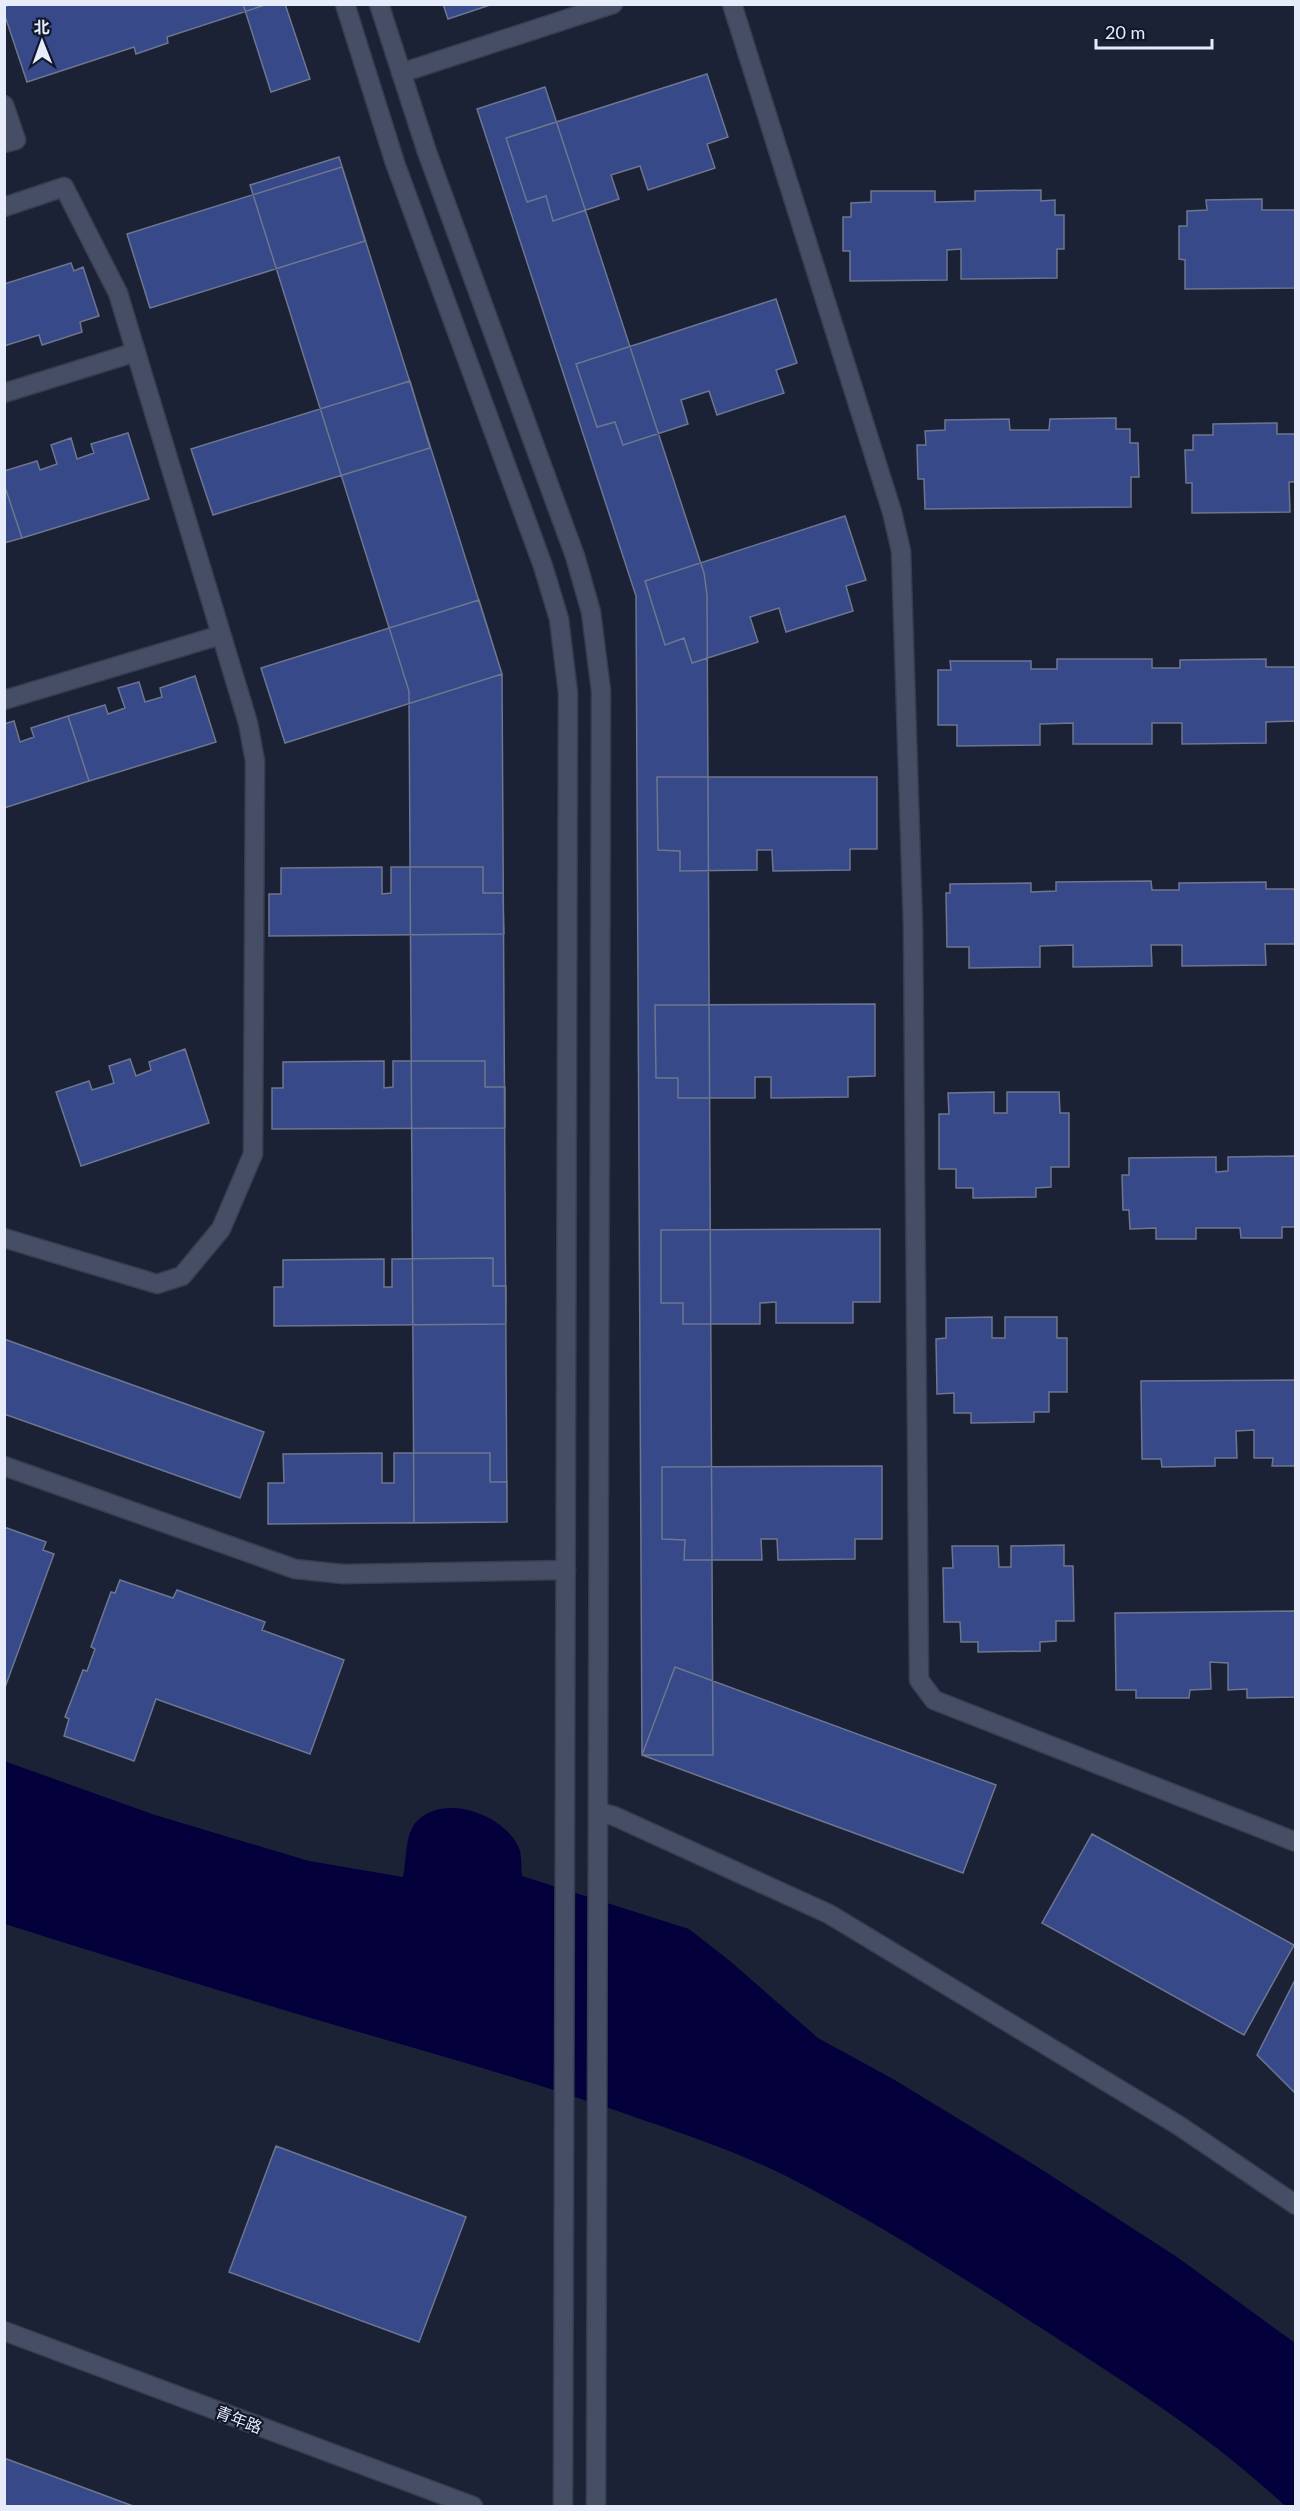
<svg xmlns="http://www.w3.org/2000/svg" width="1300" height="2511" font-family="Lato,'Noto Sans SC',sans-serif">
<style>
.water{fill:#04003c}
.building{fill:#374989;stroke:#6d768f;stroke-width:1.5}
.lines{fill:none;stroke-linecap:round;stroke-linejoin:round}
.minor-casing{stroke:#383c4e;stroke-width:21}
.minor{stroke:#464e65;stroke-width:18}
.labels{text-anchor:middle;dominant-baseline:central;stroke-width:4.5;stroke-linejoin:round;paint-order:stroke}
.street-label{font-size:16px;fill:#e7ecfb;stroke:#12182c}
</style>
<rect width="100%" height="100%" fill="#1b2236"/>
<path class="water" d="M4 1761 155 1815 309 1861 403 1877C407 1860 404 1833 418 1820 446 1793 505 1815 519 1848 522 1855 521 1867 522 1876L689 1929 730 1961 818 2038 893 2079 1033 2164 1177 2257 1295 2343V2506H1285C1216 2441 1135 2389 1055 2337 968 2281 879 2223 786 2176 741 2154 693 2137 646 2121 572 2095 497 2072 421 2050 282 2010 143 1968 5 1924Z"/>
<path class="building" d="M11 4H268L167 37 168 43 136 54 134 47 27 82 4 13V7Z
M243 4H285L310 79 271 92Z
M443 4H493L448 19Z
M707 74 728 137 707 144 715 168 648 190 640 166 611 175 619 199 553 221 546 196 527 202 506 138Z
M545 87 704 573 707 595 713 1755H642L636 596 477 109Z
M339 157 502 674 507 1522 414 1523 409 691 250 185Z
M342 167 365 241 150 308 127 234Z
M1041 190V201L1055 200V215H1064V249H1057V278L961 279V249L947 250V280L850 281V251H843V217H851V203L871 202V191H935V202L975 201V191Z
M1262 199V210H1296V288L1185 289V260L1179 259V226H1187V211L1207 210 1206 200Z
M71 263 74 271 83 267 99 316 80 322 82 332 42 345 39 335 4 346V284Z
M776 299 797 363 776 370 784 393 717 415 709 391 681 400 688 424 623 445 615 422 597 427 576 364Z
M410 381 430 448 213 515 191 449Z
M1116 418V429H1130V443H1138L1139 477H1131V507L925 509 924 479H918L917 445H926L925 431 945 430V420L1009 419 1010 430H1049L1050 419Z
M1277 423V434H1296V482H1289L1290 512 1192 513V483H1186L1185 450H1193V435H1213V424Z
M128 433 149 499 22 538 4 484V471L37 461 40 470 57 464 51 445 71 438 77 459 94 453 91 444Z
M4 484 22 538 4 543Z
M845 516 866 580 846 586 853 611 786 632 779 608 750 617 758 642 692 663 684 638 665 645 645 581Z
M479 600 502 674 285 743 261 668Z
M1057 659H1152V668H1180V660L1266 659V667H1296V721L1266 722V743L1182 744V723H1152V744H1073V723L1040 724V745L957 746V725H938V670H951L950 661H1031V669H1057Z
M195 676 216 742 89 781 68 716 105 705 108 714 125 708 118 688 139 682 145 702 162 697 160 688Z
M68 716 89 781 4 808V724L14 721 20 742 34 737 31 728Z
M657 777H877V849H850V870L773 871 772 850H757V870L680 871V851L658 850Z
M382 867V894L391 893V867H483V893H503L504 934 269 936V894H281V868Z
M1151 881 1152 890H1179V883L1266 882V889H1296V944H1265L1266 965 1182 966V945H1151L1152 966 1073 967V945L1040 946V967L969 968V947H947L946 893H950V884L1031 883V892L1056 891V882Z
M875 1004V1076L848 1077V1097L771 1098V1077H755V1098H678V1078H656L655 1005Z
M185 1049 209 1123 81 1166 56 1092 89 1081 92 1090 114 1083 109 1066 130 1059 136 1076 151 1070 149 1062Z
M384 1061V1088L393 1087V1061H485V1087H505V1128L272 1129V1088H283V1062Z
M994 1092V1113H1007V1092H1059L1060 1113H1069V1167H1051V1187L1036 1188V1197L973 1198V1188H956V1169H939V1114H949L948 1093Z
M1296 1156V1227H1282V1238H1241L1240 1228H1196V1239H1156V1228L1130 1229 1129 1210H1123L1122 1175H1129V1158L1216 1157V1172L1228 1171V1157Z
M880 1229V1302H853V1323H776V1302L760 1303V1324H683V1303H661V1230Z
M493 1258V1286H506V1324L274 1326V1287H283V1260L384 1259V1287H392V1259Z
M992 1317V1338H1005V1317H1057V1338H1067V1392H1049V1412H1034V1422L971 1423V1413H954V1393L937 1394 936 1339 946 1338V1318Z
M4 1339 264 1432 240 1498 4 1414Z
M4 1339 264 1432 240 1498 4 1414Z
M1296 1380V1466H1272L1273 1458H1254V1430L1236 1431 1237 1458H1215V1466L1162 1467 1161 1459H1142L1141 1381Z
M382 1453V1483H394V1453H490V1482H507V1522L268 1524V1483H284L283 1454Z
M882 1466V1539H855V1559L778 1560 777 1539H761L762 1560H684L685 1540 662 1539V1467Z
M4 1527 46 1542 43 1550 54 1554 4 1690Z
M1064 1545V1566H1073L1074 1621H1056V1641L1040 1642V1651L978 1652V1642H961L960 1622H944L943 1568H953L952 1546H998L999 1567H1011V1546Z
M120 1580 173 1598 177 1590 265 1622 262 1630 344 1660 310 1754 156 1699 134 1761 64 1736 69 1719 65 1717 83 1670 87 1671 95 1649 91 1647 111 1592 115 1593Z
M1296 1611V1697L1247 1698V1689L1228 1690V1663L1210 1662 1211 1689 1190 1690 1189 1698H1136V1690H1116L1115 1613Z
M675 1667 996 1785 963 1873 642 1755Z
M1092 1834 1294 1945 1244 2035 1042 1923Z
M1296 1978V2094L1257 2055Z
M276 2146 466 2217 419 2342 229 2272Z
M4 2458 133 2506H4Z"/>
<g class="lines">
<g class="minor-casing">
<path id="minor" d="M345 4 395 163 543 566 559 619 568 693 563 2506
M379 4 427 152 575 556 591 612 601 691 596 2506
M732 4 892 512 901 551 913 927 919 1680 934 1700 1296 1842
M401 73 613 4
M4 105 16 140 4 143
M4 207 64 187 118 293 248 723 255 761 253 1154 221 1229 182 1276 157 1284 4 1238
M4 393 136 352
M4 700 221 635
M4 1466 295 1569 343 1574 566 1570
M598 1812 614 1816 829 1914 1178 2125 1296 2205
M4 2331 473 2506"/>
</g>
<use href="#minor" class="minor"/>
</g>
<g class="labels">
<g class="street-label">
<text transform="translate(239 2419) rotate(21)">青年路</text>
</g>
</g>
<rect width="1300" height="2511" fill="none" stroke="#e7ecfb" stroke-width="12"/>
<g transform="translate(42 42) rotate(359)" stroke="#12182c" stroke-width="4.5" paint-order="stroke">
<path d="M0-4.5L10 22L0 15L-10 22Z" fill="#e7ecfb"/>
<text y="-9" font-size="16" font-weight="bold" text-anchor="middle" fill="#e7ecfb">北</text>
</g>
<path d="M1096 39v9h116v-9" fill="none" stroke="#e7ecfb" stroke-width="3"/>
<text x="1105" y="39" font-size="18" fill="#e7ecfb" stroke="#12182c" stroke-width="4.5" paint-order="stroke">20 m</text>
</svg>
